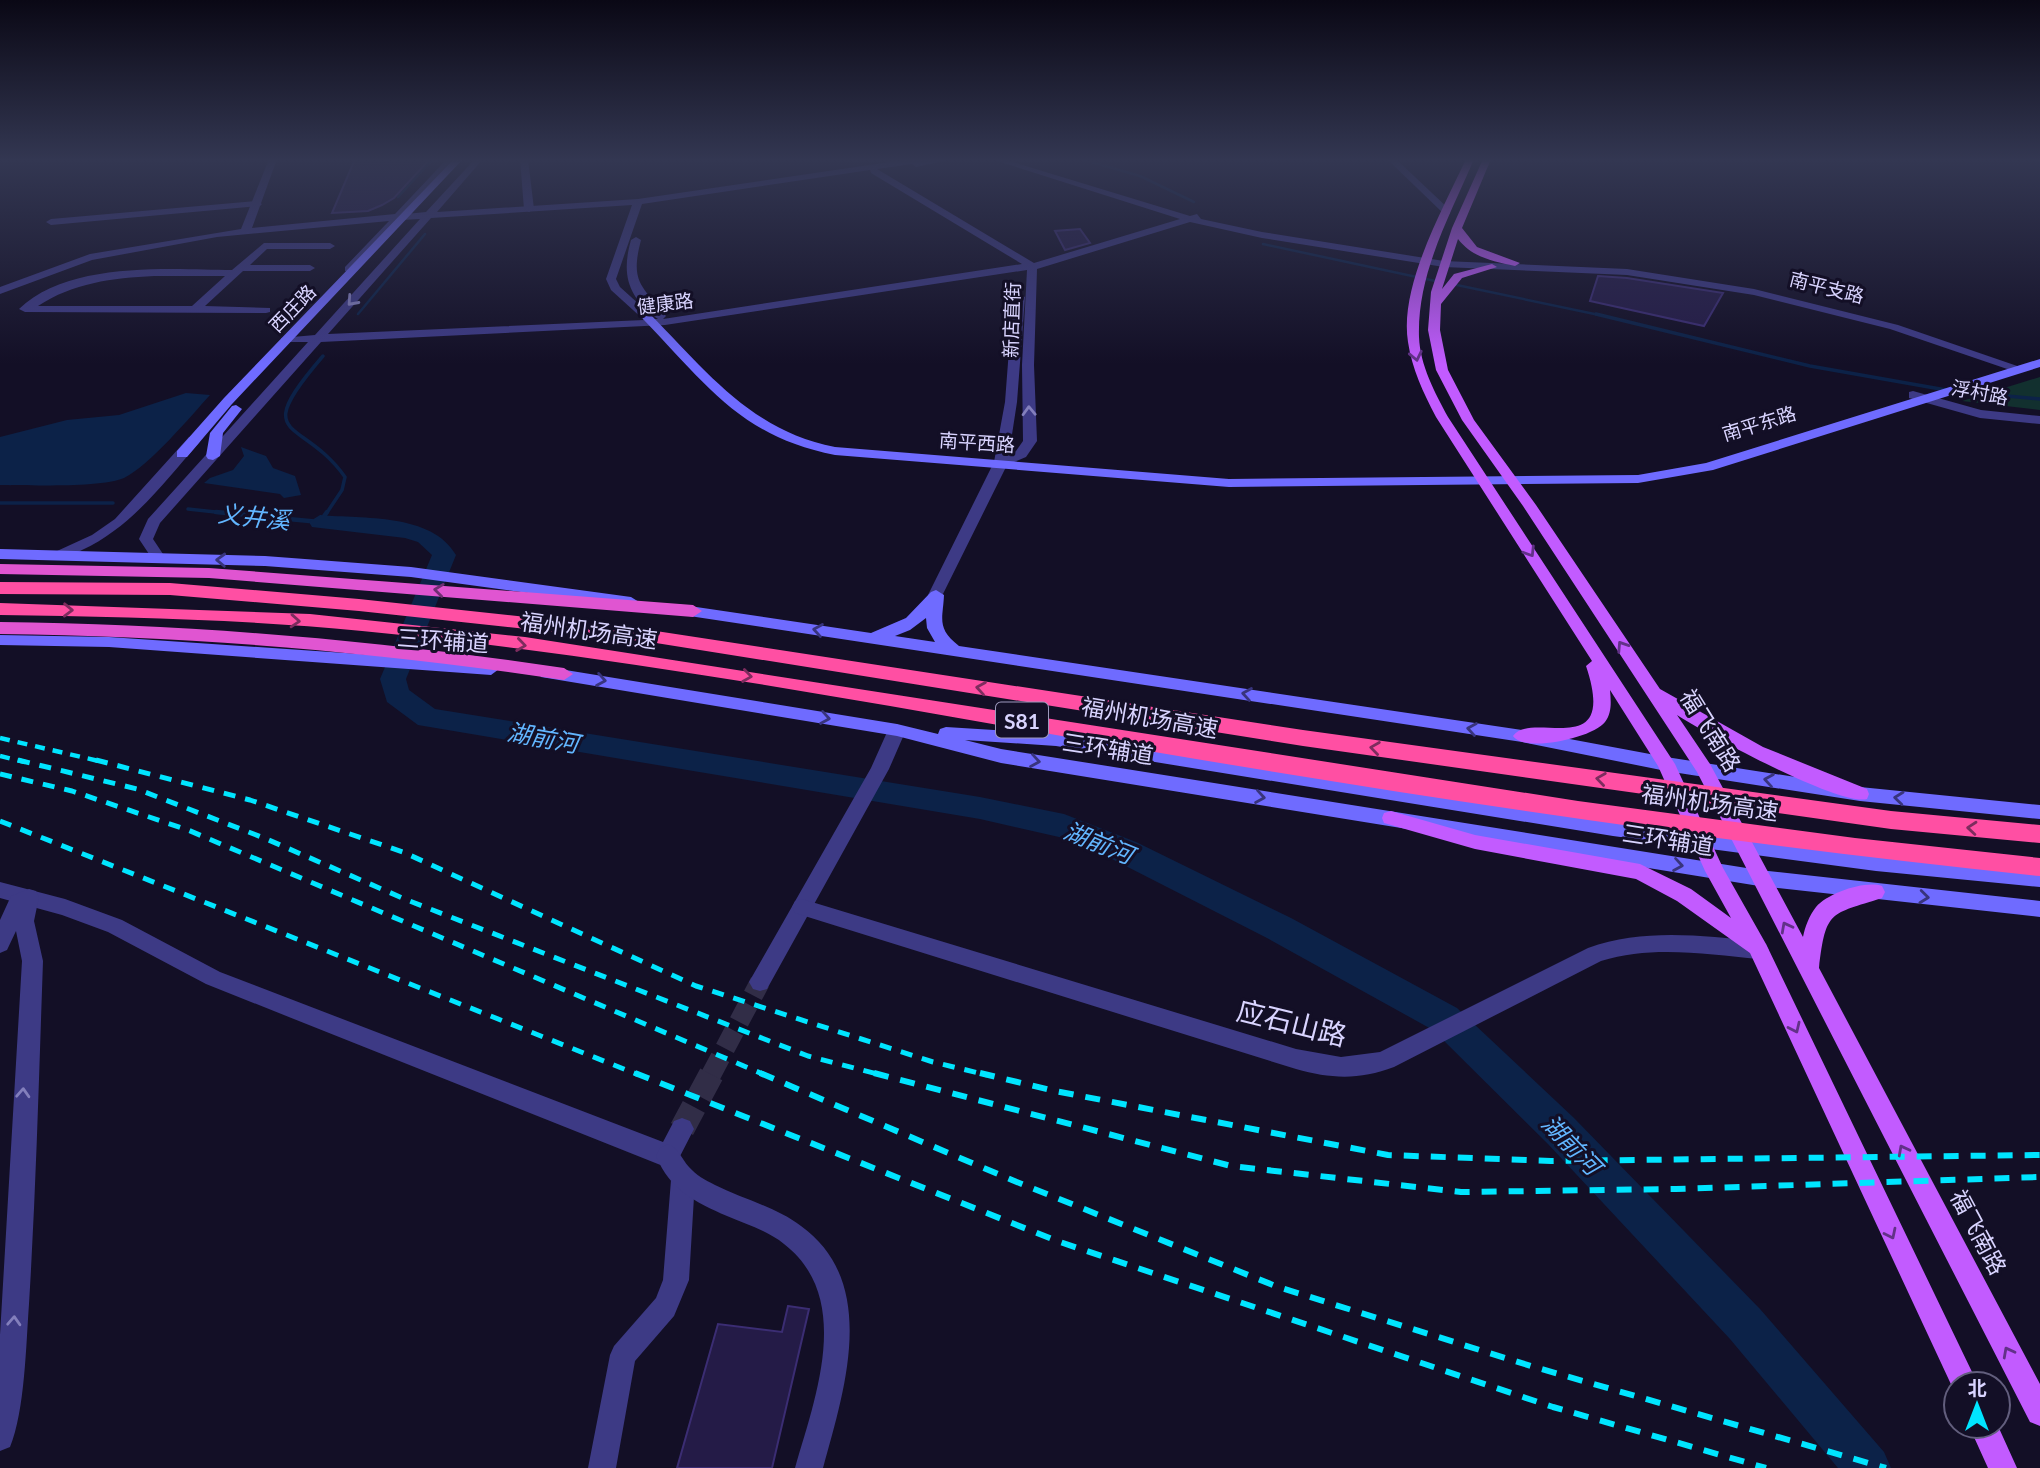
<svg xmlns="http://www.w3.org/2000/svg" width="2040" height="1468" font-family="Lato,'Noto Sans SC',sans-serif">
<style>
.green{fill:#12302f}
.water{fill:#0c2248}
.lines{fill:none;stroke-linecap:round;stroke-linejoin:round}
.stream-far2{stroke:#0c2248;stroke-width:2.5}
.stream-far1{stroke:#0c2248;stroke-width:3.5}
.stream{stroke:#0c2248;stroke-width:4.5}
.river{fill:#0c2248;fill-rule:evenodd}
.building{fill:#241b47;stroke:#3b2d73;stroke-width:2}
.minor-tunnel-far1{stroke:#312d47;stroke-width:20;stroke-dasharray:20 10;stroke-linecap:butt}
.minor-tunnel{stroke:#312d47;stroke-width:25;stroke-dasharray:25 12;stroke-linecap:butt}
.minor{fill:#3d3a85;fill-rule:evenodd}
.tertiary{fill:#3d3a85;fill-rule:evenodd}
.secondary{fill:#6f6bff;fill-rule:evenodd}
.primary{fill:#c25bff;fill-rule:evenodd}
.trunk{fill:#e055d1;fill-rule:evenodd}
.motorway{fill:#ff4fa3;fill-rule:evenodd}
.rail-far2{stroke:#00e5ff;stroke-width:4.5;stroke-dasharray:10 8;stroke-linecap:butt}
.rail-far1{stroke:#00e5ff;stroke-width:5;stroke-dasharray:12 10;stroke-linecap:butt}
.rail{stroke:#00e5ff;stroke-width:6;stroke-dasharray:15 12;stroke-linecap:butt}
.oneway{stroke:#837fbc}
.oneway2{stroke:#623188}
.oneway3{stroke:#38347d}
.oneway4{stroke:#6f2e73}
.oneway5{stroke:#7d2c5e}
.labels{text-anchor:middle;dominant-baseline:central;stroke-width:6;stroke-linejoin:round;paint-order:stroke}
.far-street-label{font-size:19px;fill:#d9d4ff;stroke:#130f26}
.shield{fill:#130f26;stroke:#9e99be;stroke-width:2}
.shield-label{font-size:21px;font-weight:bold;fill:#d9d4ff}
.street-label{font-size:23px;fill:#d9d4ff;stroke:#130f26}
.water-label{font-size:24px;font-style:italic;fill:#62b6ff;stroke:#130f26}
.near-street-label{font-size:28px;fill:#d9d4ff;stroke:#130f26}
</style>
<rect width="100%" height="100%" fill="#130f26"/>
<path class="green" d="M2040 377V410L1962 401Z"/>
<path class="water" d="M186 393 210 395C191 416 149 466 124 478 102 488 27 485 0 485V437L67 420 119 415Z
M241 447 266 456 273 468 295 476 301 495 284 498 280 494 204 483 210 478 233 470 244 456Z"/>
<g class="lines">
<path class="stream-far2" d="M1081 159 1140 176 1194 202
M398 197 433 159
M1263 244 1440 282
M1452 284 1604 316
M358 314 425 234"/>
<path class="stream-far1" d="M1596 314 1810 366 1946 390
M323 356C248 443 302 416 345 477L342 490 326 514
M1954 391 2040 399
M0 503H113
M188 509 234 514"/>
<path class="stream" d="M216 512 320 522 327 512"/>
<path class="river" d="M320 515C363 519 432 513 456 555L406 679 409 690 435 709 980 797 1064 814 1136 842 1291 918 1457 1008 1574 1118 1760 1309 1884 1452 1891 1468H1838L1730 1339 1548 1144 1433 1030 1267 938 1114 860 1059 837 980 819 418 725 387 702 380 679 432 555 418 542 405 538 312 527 309 522Z"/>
</g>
<path class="building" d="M355 159H430L394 198 382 205 368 211 332 213Z
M1080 229 1090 243 1065 250 1055 231Z
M1598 276 1627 278 1723 293 1704 326 1590 301Z
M788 1306 809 1309 772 1468H677L718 1324 782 1332Z"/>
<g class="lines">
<path class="minor-tunnel-far1" d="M711 1075 760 982"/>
<path class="minor-tunnel" d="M682 1129 712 1073"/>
<path class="minor" d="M520 159H528L534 209 529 212 524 209Z
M257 201 262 204 260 206 51 225 46 222 51 219Z
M264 243H330L335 246 330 249H267L250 265H310L315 268 310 271H243L205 306 270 308V312L266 313 25 312 19 309C68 261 169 269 232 270ZM154 276H225L192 306H38C73 283 112 278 154 276Z
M897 724 906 730 889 769 767 989 760 991 753 989 749 982 753 975 871 768 888 730Z
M0 882 65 899 122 920 220 972 663 1142 674 1121 682 1118 690 1121 694 1129 676 1164 668 1168 206 984 108 932 62 915 0 898Z
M683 1168 692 1172 695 1180 689 1280 674 1316 635 1361 616 1468H588L610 1355 614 1346 656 1298 663 1280 671 1180 674 1172Z"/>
<path class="tertiary" d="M269 159H277L252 228 395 214 447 159H456L406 214 426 212 475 159H483L437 212 638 199 910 159H953L916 167 912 164 877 169 1034 263 1180 219 991 159H1003L1190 216 1197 214 1201 219 1262 232 1444 261 1627 269 1754 289 1898 325 2026 369 2016 372 1890 329 1754 295 1627 275 1444 267 1262 238 1190 222 1037 269 1034 365 1037 441 1026 457 1007 465 941 598 936 600 928 595 994 462 1005 402 1013 297 1019 294 1025 297 1017 402 1009 454 1016 451 1023 441 1022 365 1027 270 665 325 321 342 160 523 153 539 165 557 158 562 153 560 139 539 148 519 308 342H281V338L315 335 420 219 401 220 349 272 345 271V267L389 221 217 237 92 260 0 294V287L90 254 241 229ZM870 170 871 173 1022 264 663 319 666 316C641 285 630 282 641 240L636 237 631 240C621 275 628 297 658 319H651V315L620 287 616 279 642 204ZM632 205 606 279 611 290 644 320 328 334 431 218Z
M1387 159H1396L1450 210V214H1444Z
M2033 159H2040V163Z
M1913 391 1981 410 2040 416V424L1980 418 1909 398V392Z
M194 436 201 440 199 443C163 483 132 527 82 550 74 554 66 560 57 557V551L92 535 115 519 189 437Z
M29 889 36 891 39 897 34 921 43 961C39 1075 36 1190 29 1304 26 1344 25 1411 10 1447L0 1451V1335L22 961 16 931 7 950 0 953V920L11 896Z
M802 899 1296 1049 1341 1057 1380 1052 1588 948C1644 928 1701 936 1759 941L1766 944 1769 950 1766 956 1759 959C1706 954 1652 945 1601 961L1394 1067C1360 1080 1331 1079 1296 1069L795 913 792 907 795 901Z
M668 1144C679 1149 681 1158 689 1167 696 1175 705 1180 715 1185 743 1199 776 1207 801 1226 880 1283 844 1391 823 1468H795C815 1398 854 1298 784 1244 768 1231 746 1224 727 1216 695 1202 670 1190 656 1156L660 1148Z"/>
<path class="secondary" d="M454 159H463L232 404 187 457H177V451L224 398Z
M643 315H651C707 372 752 431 835 447L1229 479 1638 475 1706 463 2040 359V367L1713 470 1638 483 1229 487 835 455C741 437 706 384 643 319Z
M236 405 242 409 223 433 220 456 213 460 208 459 206 456 210 433 232 406Z
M0 549 265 556 411 567 631 597 639 602 631 607 411 577 265 566 0 559Z
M936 590 944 595C943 619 936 628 959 646L1522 730 1666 757 1860 787 2040 805V819L1860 801 1666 771 1522 742 676 614 668 609 676 604 871 633 906 618 931 592ZM926 618 927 628 935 642 895 636 910 630Z
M0 635 109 637 491 663 499 669 491 675 109 647 0 645Z
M547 667 897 724 938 734 940 729 946 727 1056 734 1613 822 1876 855 2040 871V887L1876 871 1613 836 1056 746 965 740 1001 749 1759 870 2040 901V917L1759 886 1001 763 897 736 541 677 539 673 541 669Z"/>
<path class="primary" d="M1466 159H1474C1450 216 1417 273 1419 337 1420 365 1435 393 1448 417L1675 764 1723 868 1766 944 1973 1374 1977 1384H1956V1395L1750 953 1677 901 1636 879 1475 849 1384 823 1382 818 1384 813 1391 811 1475 835 1640 864 1691 889 1731 918 1705 871 1658 766 1610 690C1611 702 1612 713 1605 722 1593 738 1524 753 1513 736 1531 709 1619 764 1586 666L1592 661 1436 417C1423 392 1412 369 1408 342 1399 286 1443 209 1466 159Z
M1483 159H1491L1462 228 1477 247 1520 263 1515 266C1493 261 1473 258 1458 239L1442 289 1454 274 1492 264 1497 267 1462 278 1441 304 1440 330 1448 370 1474 420 1536 505 1660 689 1763 747 1867 789 1869 794 1867 799C1841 807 1704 733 1677 715L1710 764 1803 937C1805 927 1809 916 1816 907 1828 893 1865 880 1882 886L1885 892 1882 898C1830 915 1826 909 1819 968L2040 1384V1426L2030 1422 1697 772 1523 506 1462 420 1436 370 1428 330 1431 292 1452 228Z
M1969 1426H1998L2017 1468H1988Z"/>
<path class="trunk" d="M0 564 209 568 693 605 702 611 693 617 209 578 0 574Z
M0 622C189 624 377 640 564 668L573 674 564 680C377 652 190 636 0 634Z"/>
<path class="motorway" d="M0 582 170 583 359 599 656 631 1303 730 1891 811 2040 825V843L1891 829 1303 746 656 643 359 611 170 595 0 594Z
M0 603 310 614 525 637 1578 801 1855 838 2040 858V876C1755 847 1472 805 1190 758 915 712 640 657 362 631 241 619 121 617 0 615Z"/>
<path class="rail-far2" d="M0 738 103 762
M0 756 25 762"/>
<path class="rail-far1" d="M18 760 137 789 264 838 407 900 808 1056 881 1075
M96 760 250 800 403 852 696 986 933 1062 987 1075
M0 774 72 791 188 830 765 1075
M0 821 639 1075"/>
<path class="rail" d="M635 1073 1057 1241 1553 1407 1766 1468
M760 1073 1012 1180 1278 1287 1531 1366 1886 1468
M874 1073 1231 1166 1461 1192 1676 1189 2040 1177
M980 1073 1055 1091 1388 1155 1551 1161 2040 1155"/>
</g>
<defs><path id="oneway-chevron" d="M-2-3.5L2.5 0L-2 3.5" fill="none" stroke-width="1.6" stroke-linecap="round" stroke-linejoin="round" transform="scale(1.75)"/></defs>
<g class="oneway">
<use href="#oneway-chevron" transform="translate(352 301) rotate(132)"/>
<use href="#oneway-chevron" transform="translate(1029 411) rotate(-92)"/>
<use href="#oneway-chevron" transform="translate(23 1093) rotate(-87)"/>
<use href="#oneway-chevron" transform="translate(14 1321) rotate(-87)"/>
</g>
<g class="oneway2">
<use href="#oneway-chevron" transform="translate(1416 356) rotate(78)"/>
<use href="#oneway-chevron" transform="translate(1530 552) rotate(58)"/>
<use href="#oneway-chevron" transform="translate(1622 646) rotate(-123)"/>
<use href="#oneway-chevron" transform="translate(1786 927) rotate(-118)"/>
<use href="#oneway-chevron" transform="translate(1795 1028) rotate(65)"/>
<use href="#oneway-chevron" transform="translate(1903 1150) rotate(-118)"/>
<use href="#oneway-chevron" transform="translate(1891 1234) rotate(64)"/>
<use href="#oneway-chevron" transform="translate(2008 1352) rotate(-118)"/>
</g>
<g class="oneway3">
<use href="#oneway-chevron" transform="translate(221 560) rotate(-178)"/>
<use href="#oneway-chevron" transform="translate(818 630) rotate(-171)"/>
<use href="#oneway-chevron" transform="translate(601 680) rotate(10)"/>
<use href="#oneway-chevron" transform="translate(1247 694) rotate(-171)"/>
<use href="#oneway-chevron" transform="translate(825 718) rotate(10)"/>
<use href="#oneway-chevron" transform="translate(1472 729) rotate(-171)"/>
<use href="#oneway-chevron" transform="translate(1035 761) rotate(9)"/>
<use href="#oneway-chevron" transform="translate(1769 780) rotate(-171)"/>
<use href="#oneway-chevron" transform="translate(1260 797) rotate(9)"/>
<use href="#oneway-chevron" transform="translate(1899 798) rotate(-174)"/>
<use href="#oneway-chevron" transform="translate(1678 865) rotate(9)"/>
<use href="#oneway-chevron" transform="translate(1924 897) rotate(6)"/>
</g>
<use class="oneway4" href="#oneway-chevron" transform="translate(439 590) rotate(-173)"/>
<g class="oneway5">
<use href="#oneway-chevron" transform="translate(68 610) rotate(1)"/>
<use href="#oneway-chevron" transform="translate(295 621) rotate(4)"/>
<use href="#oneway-chevron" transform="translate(521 645) rotate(8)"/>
<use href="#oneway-chevron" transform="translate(747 676) rotate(8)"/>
<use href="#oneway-chevron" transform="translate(981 688) rotate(-171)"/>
<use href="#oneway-chevron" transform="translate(1375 748) rotate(-172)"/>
<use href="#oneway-chevron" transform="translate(1601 779) rotate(-172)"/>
<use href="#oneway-chevron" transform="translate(1972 828) rotate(-175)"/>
</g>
<linearGradient id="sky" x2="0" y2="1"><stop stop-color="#0a0815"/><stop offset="0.44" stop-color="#333752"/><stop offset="1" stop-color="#333752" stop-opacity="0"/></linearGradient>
<rect width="2040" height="364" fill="url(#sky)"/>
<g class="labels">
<g class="far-street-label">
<text transform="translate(1827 287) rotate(14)">南平支路</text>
<text transform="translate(665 303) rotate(-7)">健康路</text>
<text transform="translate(292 308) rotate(-46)">西庄路</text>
<text transform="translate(1011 320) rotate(-88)">新店直街</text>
<text transform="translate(1980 392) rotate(11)">浮村路</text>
<text transform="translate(1759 423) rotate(-17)">南平东路</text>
<text transform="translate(977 442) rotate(4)">南平西路</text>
</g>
<rect class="shield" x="996" y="702.5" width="52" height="35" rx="5"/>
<g class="shield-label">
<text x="1022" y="720">S81</text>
</g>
<g class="street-label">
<text transform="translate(589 630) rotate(8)">福州机场高速</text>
<text transform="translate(443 640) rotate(4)">三环辅道</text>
<text transform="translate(1150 717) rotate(10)">福州机场高速</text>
<text transform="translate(1711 730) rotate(58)">福飞南路</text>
<text transform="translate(1108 748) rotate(9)">三环辅道</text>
<text transform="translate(1710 802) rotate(8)">福州机场高速</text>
<text transform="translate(1668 839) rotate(9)">三环辅道</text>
<text transform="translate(1979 1232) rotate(62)">福飞南路</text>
</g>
<g class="water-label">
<text transform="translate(254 516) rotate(6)">义井溪</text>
<text transform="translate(543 737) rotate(10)">湖前河</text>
<text transform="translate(1099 842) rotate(22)">湖前河</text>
<text transform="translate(1572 1144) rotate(46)">湖前河</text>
</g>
<g class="near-street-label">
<text transform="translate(1292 1022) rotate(14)">应石山路</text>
</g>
</g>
<g transform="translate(1977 1405)"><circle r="33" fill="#130f26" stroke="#625e7d" stroke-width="2"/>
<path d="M0-5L12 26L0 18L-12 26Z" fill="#00e5ff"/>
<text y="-10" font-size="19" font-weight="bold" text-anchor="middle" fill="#d9d4ff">北</text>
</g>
</svg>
